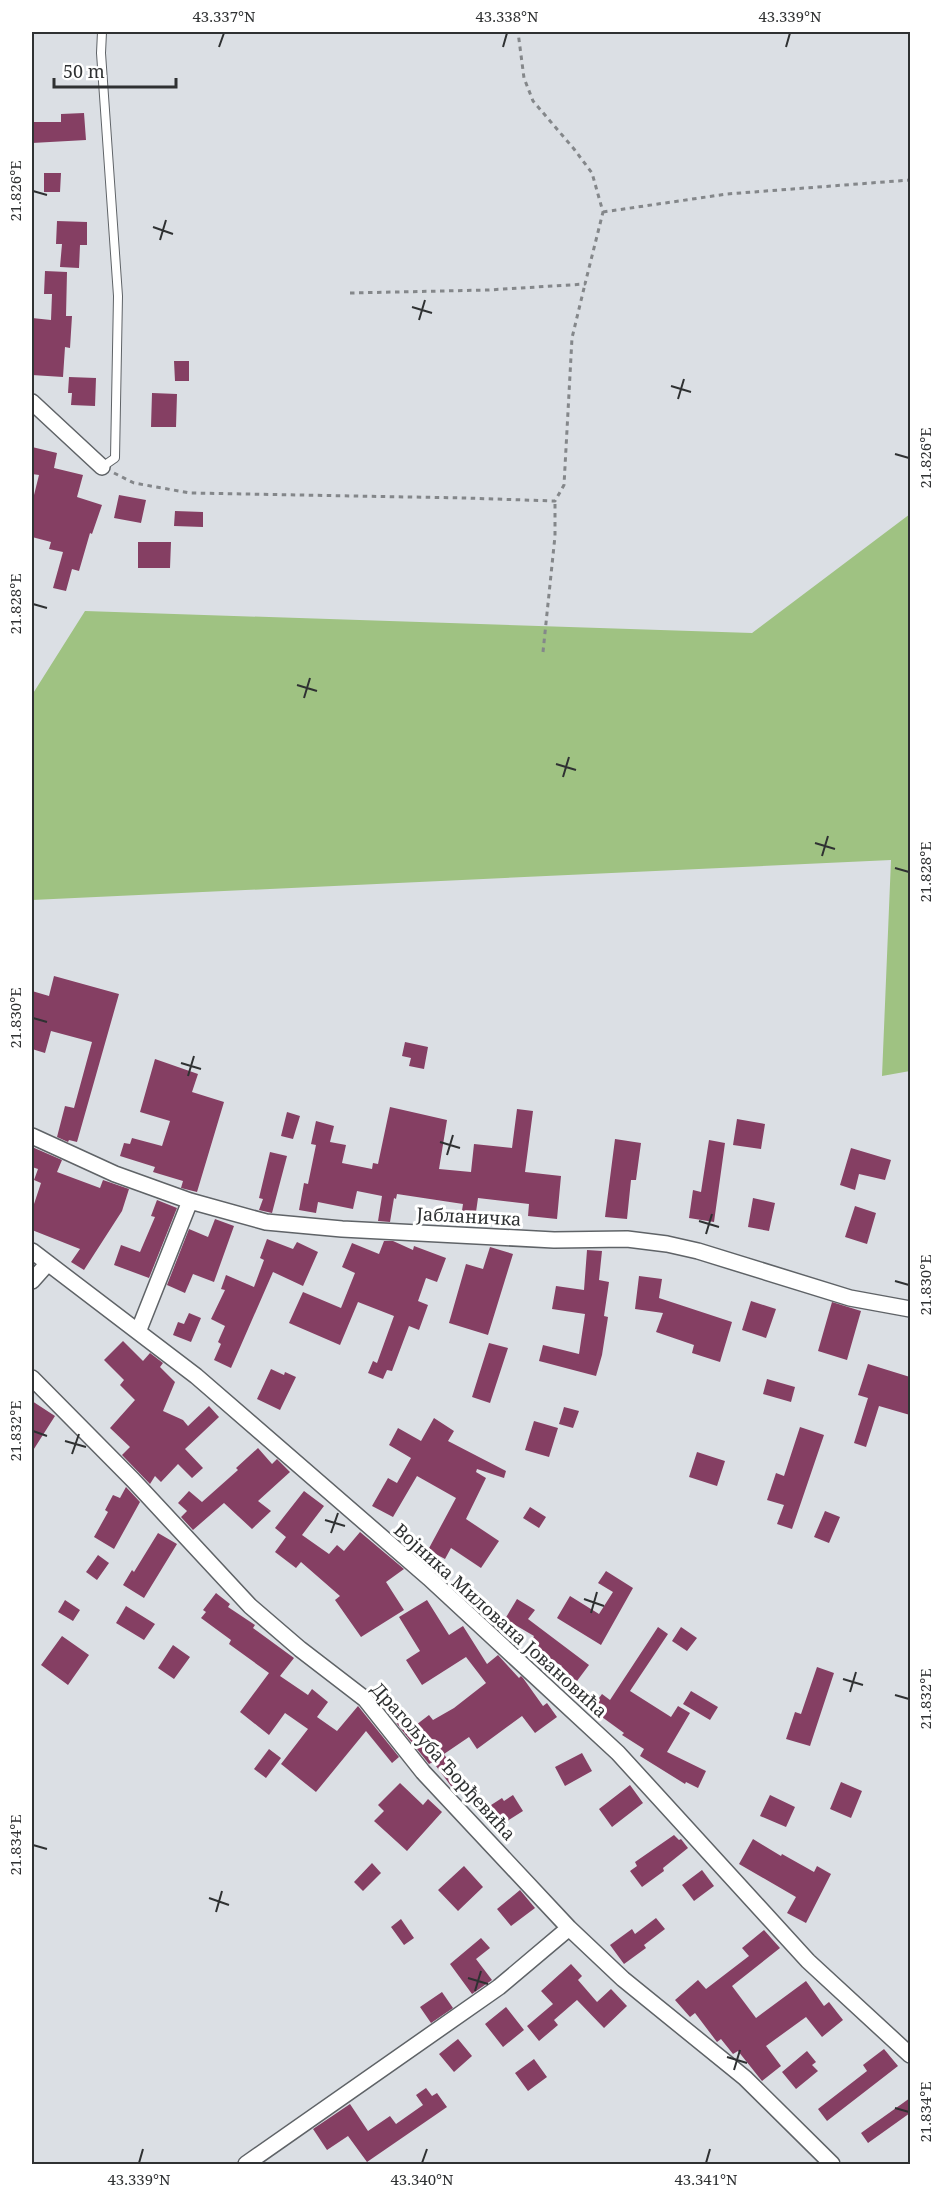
<svg xmlns="http://www.w3.org/2000/svg" width="942" height="2196" font-family="'Noto Serif',serif">
<style>
.green{fill:#9fc282}
.building{fill:#853f63}
.lines{fill:none;stroke-linecap:round;stroke-linejoin:round}
.service-casing{stroke:#5f6367;stroke-width:10}
.minor-casing{stroke:#5f6367;stroke-width:18}
.path{stroke:#84878a;stroke-width:3;stroke-dasharray:4.5 4.5;stroke-linecap:butt}
.service{stroke:#fff;stroke-width:8}
.minor{stroke:#fff;stroke-width:15}
.ticks{fill:none;stroke:#2f3132;stroke-width:2}
.labels{text-anchor:middle;dominant-baseline:central;stroke-width:6;stroke-linejoin:round;paint-order:stroke}
.street-label{font-size:18px;fill:#2f3132;stroke:#fff}
.neatline{fill:none;stroke:#2f3132;stroke-width:2}
.ticks-label{font-size:15px;text-anchor:middle;fill:#2f3132}
</style>
<rect width="100%" height="100%" fill="#dbdfe4"/>
<path class="green" d="M910 514V1071L882 1076 891 860 32 900V695L85 611 752 633Z"/>
<path class="building" d="M84 113 86 140 32 143V122H61V114Z
M44 173H61L60 192H44Z
M57 221 87 222V245H80L79 268 60 267 62 244H56Z
M45 271 67 272 66 316H72L70 348 65 347 63 377 32 375V318L51 320 52 294H44Z
M174 361H189V381H175Z
M69 377 96 378 95 406 71 405 72 393H68Z
M152 393 177 394 176 427H151Z
M32 447 57 453 54 468 83 475 77 497 102 505 92 534 90 533 79 571 72 569 66 591 53 588 63 552 49 549 51 542 32 537V503L39 475 32 474Z
M119 495 146 500 141 523 114 518Z
M175 511 203 512V527L174 526Z
M138 542H171L170 568H138Z
M54 976 119 994 77 1142 69 1140 68 1142 57 1137 65 1106 74 1108 92 1042 51 1031 45 1053 32 1049V991L49 996Z
M405 1042 428 1047 424 1069 409 1066 411 1058 402 1056Z
M155 1059 198 1074 192 1092 224 1102 197 1192 181 1188 183 1181 153 1172 155 1167 120 1156 124 1143 130 1144 132 1138 162 1146 170 1121 140 1112Z
M390 1107 447 1120 439 1169 471 1172 474 1144 512 1148 517 1109 533 1111 525 1172 561 1176 557 1219 528 1216 529 1204 478 1198 475 1219 461 1217 463 1204 397 1194 396 1199 394 1198 390 1222 378 1221 382 1196 357 1191 353 1209 318 1202 316 1213 299 1210 304 1183 308 1184 316 1145 311 1144 316 1121 334 1126 330 1142 346 1145 342 1163 372 1169 373 1163 378 1164Z
M287 1112 300 1116 293 1139 281 1136Z
M737 1119 765 1124 761 1149 733 1145Z
M615 1139 641 1143 636 1180H631L627 1219 605 1217Z
M709 1140 725 1143 714 1222 689 1218 693 1190 701 1192Z
M32 1147 62 1160 57 1172 100 1188 103 1180 129 1189 122 1211 84 1270 71 1262 80 1249 32 1230V1210L41 1183 34 1180 38 1169 32 1167Z
M851 1148 891 1160 885 1180 859 1174 855 1190 840 1185Z
M270 1152 287 1156 272 1213 259 1210 263 1199 259 1198Z
M753 1198 775 1203 769 1231 748 1227Z
M157 1200 177 1208 149 1278 114 1265 121 1245 140 1252 155 1217 151 1216Z
M855 1206 876 1213 867 1244 845 1237Z
M215 1219 234 1226 214 1282 193 1274 185 1293 167 1285 189 1229 208 1237Z
M267 1239 293 1249 297 1242 318 1252 303 1286 273 1272 231 1368 214 1360 221 1344 218 1342 225 1326 211 1319 225 1290 221 1289 226 1275 254 1287 264 1260 260 1258Z
M384 1241H393L413 1250 414 1246 446 1258 437 1282 426 1278 418 1301 428 1305 419 1330 409 1326 392 1371 387 1370 383 1379 368 1373 373 1361 377 1363 394 1316 358 1302 340 1345 289 1323 303 1292 341 1308 355 1273 342 1267 352 1243 379 1254Z
M490 1247 513 1254 488 1335 449 1323 466 1264 483 1269Z
M587 1250 602 1251 599 1280 609 1282 604 1316 608 1317 602 1355 596 1376 539 1361 543 1345 579 1354 585 1314 552 1309 556 1286 584 1290Z
M639 1276 662 1279 659 1298 732 1322 720 1362 692 1353 694 1345 656 1332 663 1313 635 1309Z
M751 1301 776 1309 766 1338 742 1330Z
M832 1302 861 1311 847 1360 818 1351Z
M189 1313 201 1318 191 1342 173 1335 178 1322 184 1324Z
M123 1341 143 1361 150 1353 163 1363 160 1367 175 1382 163 1411 183 1420 188 1426 209 1406 219 1417 185 1449 203 1468 192 1478 178 1464 161 1482 155 1476 150 1484 122 1455 130 1447 110 1428 135 1400 120 1385 124 1380 104 1360Z
M489 1343 508 1348 490 1403 472 1397Z
M868 1364 910 1377V1415L879 1406 866 1447 854 1443 868 1398 858 1395Z
M271 1369 284 1375 285 1372 296 1377 280 1410 257 1399Z
M767 1379 795 1387 791 1402 763 1394Z
M32 1401 55 1416 32 1452Z
M564 1407 579 1411 573 1428 559 1424Z
M434 1418 454 1431 448 1441 506 1471 504 1478 477 1469 476 1472 486 1478 466 1519 499 1541 481 1568 451 1548 445 1559 428 1550 456 1498 417 1476 393 1517 372 1506 388 1478 397 1483 411 1458 389 1445 398 1428 421 1441Z
M534 1421 558 1428 549 1457 525 1450Z
M800 1427 824 1435 792 1529 777 1524 784 1505 767 1500 776 1473 784 1476Z
M258 1448 272 1464 277 1459 290 1472 258 1501 271 1511 252 1529 224 1503 193 1530 181 1517 187 1511 178 1503 189 1491 202 1502 238 1470 236 1468Z
M697 1452 725 1461 717 1486 689 1477Z
M126 1487 140 1502 114 1549 94 1537 108 1512 105 1510 113 1495 120 1498Z
M304 1491 324 1506 302 1535 329 1554 337 1545 344 1551 360 1532 404 1569 386 1582 404 1610 361 1637 335 1600 340 1596 301 1562 296 1568 275 1552 286 1537 275 1528Z
M530 1507 546 1517 539 1528 523 1518Z
M825 1511 840 1517 829 1543 814 1537Z
M158 1533 177 1544 144 1598 123 1585 132 1570 134 1572Z
M98 1555 109 1563 97 1580 86 1572Z
M606 1571 633 1588 601 1645 557 1618 570 1596 599 1614 613 1592 598 1583Z
M216 1593 230 1604 228 1607 255 1625 253 1628 294 1658 280 1676 308 1695 312 1689 328 1702 317 1717 337 1731 358 1706 399 1757 392 1763 366 1731 316 1792 281 1764 308 1729 285 1713 269 1735 240 1712 269 1673 229 1644 231 1640 201 1618 206 1612 203 1610Z
M517 1599 535 1610 528 1619 589 1665 571 1689 554 1676 562 1666 528 1646 534 1636 505 1619Z
M65 1600 80 1610 73 1621 58 1612Z
M427 1600 449 1635 463 1626 487 1664 498 1655 519 1678 521 1676 523 1678 543 1706 547 1703 557 1717 535 1733 522 1716 477 1749 469 1737 444 1754 463 1784 454 1790 433 1762 429 1764 389 1714 397 1708 412 1728 429 1715 433 1720 454 1708 486 1683 466 1657 422 1685 406 1660 420 1651 399 1617Z
M126 1606 155 1624 144 1640 116 1623Z
M658 1627 668 1634 630 1691 671 1717 678 1706 690 1713 667 1752 706 1771 698 1788 686 1782 685 1784 640 1756 644 1749 622 1735 624 1733 591 1709 602 1694 610 1700Z
M681 1627 697 1638 687 1651 672 1641Z
M62 1636 89 1655 68 1685 41 1665Z
M173 1645 190 1657 174 1679 158 1668Z
M817 1667 834 1673 810 1746 786 1739 795 1712 801 1714Z
M691 1691 718 1707 710 1720 683 1704Z
M269 1749 281 1758 266 1778 254 1769Z
M582 1753 592 1771 565 1786 555 1767Z
M841 1782 862 1791 851 1818 830 1809Z
M400 1783 423 1805 428 1799 442 1812 407 1851 374 1821 384 1811 378 1805Z
M630 1785 643 1803 612 1827 599 1809Z
M513 1795 523 1811 499 1826 488 1807 502 1798 504 1801Z
M770 1795 795 1807 786 1827 760 1816Z
M674 1835 679 1840 681 1839 688 1848 663 1868 664 1871 642 1887 630 1871 637 1866 635 1862Z
M753 1839 781 1856 782 1854 814 1872 817 1866 831 1874 806 1923 787 1913 796 1897 739 1864Z
M372 1863 381 1873 363 1891 354 1882Z
M464 1866 483 1887 458 1911 438 1890Z
M702 1870 714 1886 694 1901 682 1885Z
M520 1890 535 1908 511 1926 497 1909Z
M656 1918 665 1929 644 1945 646 1948 624 1964 610 1945 632 1929 635 1934Z
M401 1919 414 1938 404 1945 391 1927Z
M764 1930 780 1948 732 1986 756 2018 806 1981 824 2006 829 2002 843 2020 822 2037 806 2017 766 2046 781 2066 762 2081 738 2051 733 2054 721 2039 717 2042 695 2013 690 2017 675 2000 698 1980 706 1989 749 1956 742 1948Z
M481 1938 490 1948 476 1959 492 1980 472 1994 450 1964Z
M571 1964 582 1976 578 1980 597 2002 611 1989 627 2006 604 2028 577 2000 554 2020 558 2025 539 2041 527 2026 553 2004 541 1991Z
M442 1992 453 2008 431 2023 420 2007Z
M506 2007 524 2030 503 2047 485 2024Z
M458 2039 472 2056 454 2072 439 2054Z
M884 2049 898 2066 827 2121 818 2109 867 2071 863 2065Z
M807 2051 816 2062 812 2065 818 2071 796 2089 782 2072Z
M534 2059 547 2077 528 2091 515 2073Z
M426 2088 432 2096 437 2093 447 2107 367 2162 348 2136 327 2150 313 2129 350 2104 368 2131 390 2116 396 2124 423 2105 416 2095Z
M910 2098V2113L868 2143 861 2133Z"/>
<g class="lines">
<g class="service-casing">
<path id="service" d="M102 467 115 458 118 296 101 53 102 32"/>
</g>
<g class="minor-casing">
<path id="minor" d="M32 402 102 467
M32 1136 115 1174 190 1201 266 1222 342 1229 554 1240 627 1239 667 1244 698 1251 850 1298 910 1309
M32 1251 196 1376 429 1578 618 1753 808 1961 910 2055
M32 1281 48 1263
M138 1332 190 1201
M32 1378 133 1480 250 1606 300 1649 365 1699 423 1772 569 1928 623 1979 745 2078 832 2164
M246 2164 499 1987 569 1928"/>
</g>
<path class="path" d="M603 212 727 194 910 180
M350 293 488 290 585 284 603 212 592 173 574 149 533 101 524 78 518 32
M114 473 134 483 190 493 465 498 555 501 564 485 572 338 585 284
M543 652 555 536V501"/>
<use href="#service" class="service"/>
<use href="#minor" class="minor"/>
</g>
<path class="ticks" d="M219 47 224 33M503 47 507 33M786 47 790 33M33 191 47 195M153 227 173 234M160 240 166 220M412 307 432 313M419 320 425 300M671 386 691 392M678 399 684 379M895 454 909 458M33 604 47 608M297 685 317 691M304 698 310 678M556 764 576 770M563 777 569 757M815 843 835 849M822 856 828 836M895 868 909 872M33 1018 47 1022M181 1063 201 1069M188 1076 194 1056M440 1142 460 1148M447 1155 453 1135M699 1221 719 1227M706 1234 712 1214M895 1281 909 1285M33 1431 47 1436M65 1441 86 1447M72 1454 79 1434M325 1520 345 1526M331 1533 338 1513M584 1599 604 1606M591 1613 597 1592M843 1679 863 1685M850 1692 856 1672M895 1695 909 1699M33 1845 47 1849M209 1898 229 1905M216 1912 222 1891M468 1978 488 1984M475 1991 481 1971M727 2057 747 2063M734 2070 740 2050M895 2108 909 2112M139 2163 143 2149M422 2163 427 2149M706 2163 710 2149"/>
<g class="labels">
<g class="street-label">
<text transform="translate(469 1216) rotate(3)">Јабланичка</text>
<text transform="translate(501 1620) rotate(42)">Војника Милована Јовановића</text>
<text transform="translate(444 1761) rotate(48)">Драгољуба Ђорђевића</text>
</g>
</g>
<rect width="942" height="2196" fill="none" stroke="#ffffff" stroke-width="66"/>
<path d="M54 78v9h122v-9" fill="none" stroke="#2f3132" stroke-width="3"/>
<text x="63" y="78" font-size="18" fill="#2f3132" stroke="#ffffff" stroke-width="4.5" paint-order="stroke">50 m</text>
<rect x="33" y="33" width="876" height="2130" class="neatline"/>
<g class="ticks-label">
<text x="224" y="22">43.337°N</text>
<text x="507" y="22">43.338°N</text>
<text x="790" y="22">43.339°N</text>
<text transform="translate(16 191) rotate(-90)" y="5">21.826°E</text>
<text transform="translate(926 458) rotate(-90)" y="5">21.826°E</text>
<text transform="translate(16 604) rotate(-90)" y="5">21.828°E</text>
<text transform="translate(926 872) rotate(-90)" y="5">21.828°E</text>
<text transform="translate(16 1018) rotate(-90)" y="5">21.830°E</text>
<text transform="translate(926 1285) rotate(-90)" y="5">21.830°E</text>
<text transform="translate(16 1431) rotate(-90)" y="5">21.832°E</text>
<text transform="translate(926 1699) rotate(-90)" y="5">21.832°E</text>
<text transform="translate(16 1845) rotate(-90)" y="5">21.834°E</text>
<text transform="translate(926 2112) rotate(-90)" y="5">21.834°E</text>
<text x="139" y="2185">43.339°N</text>
<text x="422" y="2185">43.340°N</text>
<text x="706" y="2185">43.341°N</text>
</g>
</svg>
